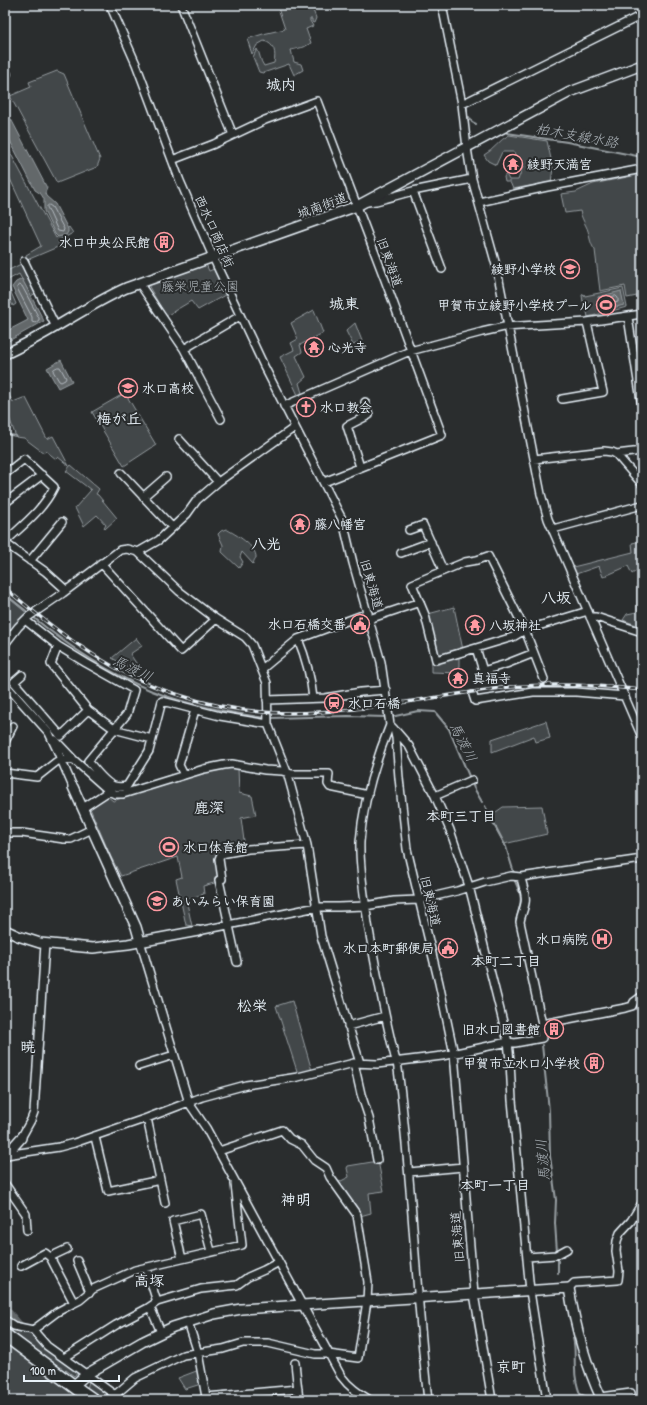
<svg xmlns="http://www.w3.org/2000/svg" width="647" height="1405" font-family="'Patrick Hand','Klee One',sans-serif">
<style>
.green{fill:#424648;stroke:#959ca0}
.water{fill:#63686b;stroke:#989fa3}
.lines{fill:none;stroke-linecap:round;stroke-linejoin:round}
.shore{stroke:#b3bac0;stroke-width:1}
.stream{stroke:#989fa3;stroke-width:2}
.canal{stroke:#63686b;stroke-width:7}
.minor-casing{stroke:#e8f1f8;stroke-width:10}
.tertiary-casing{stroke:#e8f1f8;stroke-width:12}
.trunk-casing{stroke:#e8f1f8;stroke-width:15}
.minor{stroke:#2a2d2e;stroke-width:7}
.tertiary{stroke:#2a2d2e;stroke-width:9}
.trunk{stroke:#2a2d2e;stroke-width:12}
.rail-casing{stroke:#e8f1f8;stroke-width:3.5}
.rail{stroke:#2a2d2e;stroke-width:2;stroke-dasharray:6;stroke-linecap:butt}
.labels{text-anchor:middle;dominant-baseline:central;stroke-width:4;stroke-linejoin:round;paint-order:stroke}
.poi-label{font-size:13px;font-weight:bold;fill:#e8f1f8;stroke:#2a2d2e;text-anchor:start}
.street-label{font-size:13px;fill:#e8f1f8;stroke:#2a2d2e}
.park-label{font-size:13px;fill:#aeb5ba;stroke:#2a2d2e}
.water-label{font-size:14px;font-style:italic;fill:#acb3b9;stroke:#2a2d2e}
.neighbourhood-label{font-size:14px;font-weight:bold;fill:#e8f1f8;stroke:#2a2d2e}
.quarter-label{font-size:15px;font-weight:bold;fill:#e8f1f8;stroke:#2a2d2e}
</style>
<rect width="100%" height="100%" fill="#2a2d2e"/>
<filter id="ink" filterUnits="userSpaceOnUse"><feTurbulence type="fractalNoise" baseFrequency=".025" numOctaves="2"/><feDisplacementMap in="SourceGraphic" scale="8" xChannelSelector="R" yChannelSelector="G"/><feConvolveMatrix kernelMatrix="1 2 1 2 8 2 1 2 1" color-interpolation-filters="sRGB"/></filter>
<g filter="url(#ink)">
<path class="green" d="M277 5H305V8L309 5H311L316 18 314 23 312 22V19H310V21L313 26 306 29 311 43 304 47 291 50 294 62 301 64 303 70 294 75 289 64 263 73 259 72 253 57 257 49C260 53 260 61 264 66L274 63C276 53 275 44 264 41L257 45 252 54 247 39 263 34 285 29Z
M57 71 64 74 100 159 97 167 57 183 10 96 31 87 29 82Z
M509 135 547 141 553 168 551 182 513 189 510 182H505L504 177 506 174 509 180H518L523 166 516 160 514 152H502L496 165 488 161 484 155C494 150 499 140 509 135Z
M5 143 56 238 69 227 73 233 58 241 60 246 27 260 26 255 41 246 5 168Z
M642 174V295L627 298 625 286 600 291 595 250C589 243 590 233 586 226 583 220 581 216 580 211L565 213 561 194 576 192 593 184Z
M21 264 36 293 31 296 19 274 6 281 16 304 13 306 5 290V272Z
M206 264 209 271 214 269 225 292 224 293 225 295 198 310 191 301 166 316 148 285Z
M623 288 627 307 588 317 585 302H583L582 295 584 294 585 296Z
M314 310 323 333 300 345 302 352 296 356 306 377 299 383 302 393 298 395 280 357 294 350 291 343 298 339 291 323Z
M355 323 362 341 353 345 346 331Z
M7 392 13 402 23 398H26L47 439 53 436 69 466 58 457 56 459 46 451 44 453 24 438 16 437 5 406V393Z
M125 393 156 445 124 466 92 412Z
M71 465 99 489 96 494 98 495 117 518 105 529 104 528 106 525 97 515 84 526 75 508 91 490 66 471Z
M226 529C235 534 257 546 256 558 255 558 253 563 253 564L242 552 240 557 243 562 239 568 222 552 223 545 218 534 221 531Z
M642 541V567L632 574 628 566 603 577 599 566 576 574 573 567 633 552 632 543Z
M642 582V627L623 620 627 614 637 612V584Z
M5 595 29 615 5 642Z
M454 607 463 650 439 657 437 656 428 614Z
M136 638 142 646 130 654 138 666 133 670 112 658Z
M459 655V673L431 672V663Z
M546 721 550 738 536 742 534 736 492 752V739Z
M226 767 238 768 239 793 252 796 256 815 241 818 244 841 239 846 224 849 216 856 220 875 216 877 218 882 203 886 204 894 186 899 192 926 186 925 176 879 182 877 178 857 121 876 111 857 89 806 106 795 113 801 209 769Z
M542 806 547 834 504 844 489 817 503 807Z
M292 1001 312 1071 300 1074 297 1071 276 1006Z
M378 1161 384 1191 369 1193 371 1213 360 1216 337 1183 349 1177 347 1168 348 1166Z
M5 1324 18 1331H26L32 1334 79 1372 74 1376 66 1370 64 1372 5 1326Z
M5 1342 83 1400H15L5 1397Z
M199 1370 201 1384 185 1389 178 1378Z
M91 1379 120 1400H104L87 1389 89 1381Z"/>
<path class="water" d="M5 114 11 119 47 188 45 193 46 196 55 204 68 229V232L66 235 58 237 55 234 44 211V199L41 194 35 190 5 131Z
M22 279 44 321 5 343V332L28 320 12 287 16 282Z
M621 291 624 305 601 311 598 297Z
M61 360 72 381 58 388 47 368Z"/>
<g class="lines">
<path class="shore" d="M49 205 52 207 64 229 63 232 58 231 48 209 47 207Z
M19 285 22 286 39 318V320L35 323 32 322V317L17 288Z
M616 296 618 298V302L606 305H604V299Z
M58 367H60L66 378 65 380 61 382 59 381 53 371 54 369Z"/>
<path class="stream" d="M467 108V111
M469 117 472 122 476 124
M507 133 567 142 642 157
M5 434 16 436
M10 598 30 614
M33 617C69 647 109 673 152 691 188 705 227 712 265 718
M391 717 418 711 435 712 449 729 474 788 482 802
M271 718 348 716 386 717
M485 806 506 847 514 873
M515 881C524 901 521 900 516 921
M542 1045 549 1110 550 1156 556 1200 555 1223 557 1252
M558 1256V1273
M573 1338C576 1349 574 1357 575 1369 575 1377 577 1386 580 1394L593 1400"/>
<path class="canal" d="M5 1308 19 1324"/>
<g class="minor-casing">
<path id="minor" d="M110 5 136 64 180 181 217 266 264 366 343 521 353 563 381 662 390 725 394 729 396 738 399 778 407 849 439 983 454 1054 474 1294 492 1400
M181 5 233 135
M442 5 462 104 467 148 472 179 496 265 541 494 548 519 642 737
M5 75 7 74
M462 104 642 15
M172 160 214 144 265 120 317 101 385 280 442 435 324 482
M413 191 442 269
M367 202 376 201 413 191 472 179
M479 202 547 187 642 169
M24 261 51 317 55 325 54 328
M139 283 184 349 221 419
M628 317 642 407
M184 349 240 316
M562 399 603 392 587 322
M284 406 410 351 482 332 504 327 587 322 642 314
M179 439 218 482
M616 454 642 484
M534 459 604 451 612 452 616 454 642 451
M360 467 347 426 369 415 365 402
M121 473 172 527
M5 474 24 459 54 487C43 510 23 525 5 542
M143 497 166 477
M5 503 42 475
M553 529 642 505
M409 530 423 525 443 570
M5 543 46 572 66 590
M138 552 159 540 187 514 197 500 218 482 295 427
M401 553 431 542
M30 561 62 522
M101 563 181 651 216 619
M590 617H596L642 632
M369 619 420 602
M25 620 58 646 86 663 134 690 127 714 88 761C94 768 105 783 114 786 118 787 122 787 127 786L149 751 162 701 220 716 268 724
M298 639C306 658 311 678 313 698
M5 644 18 627 28 617 63 593 120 550 127 549 138 552 179 591 216 619 245 637 252 645 267 683 268 724 287 772 307 845 321 936 360 1063
M58 646 51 664 88 710 114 729 152 739
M476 648 483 671 506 664 534 653
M262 669 298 639 368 613
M22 675 14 682 61 736 88 710
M544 679 525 630 488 556 477 560 465 562 412 584 425 615 436 660 513 637 525 630 588 611
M5 684 49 733 57 750 73 787
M473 695 475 701 533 692H576L625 696
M267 700 325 698 361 692 386 690
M390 725C375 762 363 802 360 842 359 867 365 900 368 924 376 970 384 1016 396 1061
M396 731 409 746 435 796 450 830 469 886 508 1042 510 1061 512 1100 530 1291 547 1400
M55 740 74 760
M5 742 13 726
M5 773 37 777 56 762 61 759 74 760 109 791 115 794H123L204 769 224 765 232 764 265 770 282 771 292 774H329L328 784 330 787 368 795
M184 775 179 765 195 710
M435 796 472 780
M83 808 109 791
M5 833H22L64 839H71L92 829
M521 877C522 885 527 895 525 903 524 910 521 915 520 922L542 1024
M198 931 317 907H339L365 906 394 901 418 900 457 891 485 882 511 876 521 877 642 859
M140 941 189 1103 206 1128 341 1376C349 1387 358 1393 370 1400
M237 962 219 880 222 879 219 859 221 854 248 849 307 845
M348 1026 385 1016
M397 1061C412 1174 415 1287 428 1400
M354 1063 361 1094 369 1118 377 1160
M139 1066 174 1055
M147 1118 165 1203
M95 1137 108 1191 160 1180
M21 1138 31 1120 34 1112 45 944
M6 1155 59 1147 74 1143 147 1118 202 1097 246 1085 298 1077 354 1063 377 1064 442 1056 508 1042 515 1043 542 1038 540 1028 542 1024 625 1008 632 1006 634 1002 642 996
M409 1172 463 1167
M5 1184 26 1214 27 1230
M67 1249 50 1257 74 1303 80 1300 93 1289 135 1270 242 1245 235 1184
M527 1257 556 1255 567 1249
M182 1259 173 1221 201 1214 211 1251
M77 1261 90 1292
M21 1266 45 1253 50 1257
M146 1267 157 1302
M569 1288 574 1283 618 1280 619 1271 616 1251 617 1241 620 1233 631 1221 642 1203
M74 1303 57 1312 33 1330 47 1346 122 1400
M150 1307 161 1332
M5 1320 14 1326 33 1330
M188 1322 198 1353 206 1397
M64 1358 116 1325 148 1308 157 1302 201 1289 237 1285 248 1277 264 1270 279 1262
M295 1363 299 1400
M115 1395 135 1378 183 1355 223 1349 243 1343H268L315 1354H328L358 1358 367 1301 368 1282 357 1215 330 1177 326 1168 314 1160 302 1145 290 1139 282 1130 219 1151
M601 1397 631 1393
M202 1400 206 1397 298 1389"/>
</g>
<g class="tertiary-casing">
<path id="tertiary" d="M5 354C47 335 84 307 126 288L357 206 570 92 642 65
M73 787 136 927 140 941
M5 930 18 936 40 943 93 948 128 944 198 931
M5 1156 21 1138
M73 1386 87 1374 142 1342 173 1327 214 1314 241 1309 302 1305 569 1288C575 1326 586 1365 602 1400"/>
</g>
<g class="trunk-casing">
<path id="trunk" d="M5 1335 83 1393 93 1400"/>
</g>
<use href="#minor" class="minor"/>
<use href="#tertiary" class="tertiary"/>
<use href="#trunk" class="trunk"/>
<g class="rail-casing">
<path id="rail" d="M5 588C50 626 96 662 151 685 160 689 170 692 179 695 215 707 252 713 289 713 363 713 437 695 510 687 554 683 598 685 642 690"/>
</g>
<use href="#rail" class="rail"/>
</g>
</g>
<defs>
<g id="temple-ring" transform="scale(1)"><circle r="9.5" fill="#2a2d2e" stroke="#ff9aa2" stroke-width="1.5"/><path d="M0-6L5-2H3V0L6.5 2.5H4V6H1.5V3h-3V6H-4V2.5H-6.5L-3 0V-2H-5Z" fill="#ff9aa2"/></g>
<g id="building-ring" transform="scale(1)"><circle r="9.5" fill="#2a2d2e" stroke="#ff9aa2" stroke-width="1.5"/><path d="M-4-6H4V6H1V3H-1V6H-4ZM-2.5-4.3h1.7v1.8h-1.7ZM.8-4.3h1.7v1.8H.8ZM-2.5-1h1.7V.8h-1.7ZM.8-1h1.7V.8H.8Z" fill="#ff9aa2"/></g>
<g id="school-ring" transform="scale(1)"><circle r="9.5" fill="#2a2d2e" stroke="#ff9aa2" stroke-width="1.5"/><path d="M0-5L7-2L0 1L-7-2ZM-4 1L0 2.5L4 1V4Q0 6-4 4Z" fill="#ff9aa2"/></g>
<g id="stadium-ring" transform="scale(1)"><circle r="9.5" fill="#2a2d2e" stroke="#ff9aa2" stroke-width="1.5"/><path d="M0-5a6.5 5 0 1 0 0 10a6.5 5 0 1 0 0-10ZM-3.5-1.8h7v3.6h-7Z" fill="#ff9aa2"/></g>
<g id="church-ring" transform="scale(1)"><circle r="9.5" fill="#2a2d2e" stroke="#ff9aa2" stroke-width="1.5"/><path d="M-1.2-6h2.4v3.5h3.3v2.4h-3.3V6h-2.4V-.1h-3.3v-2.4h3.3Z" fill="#ff9aa2"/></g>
<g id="civic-ring" transform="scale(1)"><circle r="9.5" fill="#2a2d2e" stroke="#ff9aa2" stroke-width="1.5"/><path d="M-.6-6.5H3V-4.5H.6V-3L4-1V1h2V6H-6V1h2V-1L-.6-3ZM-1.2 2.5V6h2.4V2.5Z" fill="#ff9aa2"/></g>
<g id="station-ring" transform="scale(1)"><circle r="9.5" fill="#2a2d2e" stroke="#ff9aa2" stroke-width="1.5"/><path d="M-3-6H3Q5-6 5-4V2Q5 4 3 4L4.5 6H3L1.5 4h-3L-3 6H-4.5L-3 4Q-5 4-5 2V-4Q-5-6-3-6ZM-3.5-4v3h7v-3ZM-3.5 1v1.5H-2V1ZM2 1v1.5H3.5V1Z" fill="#ff9aa2"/></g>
<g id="hospital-ring" transform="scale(1)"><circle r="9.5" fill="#2a2d2e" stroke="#ff9aa2" stroke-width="1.5"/><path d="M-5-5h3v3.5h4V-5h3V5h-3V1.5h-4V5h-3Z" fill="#ff9aa2"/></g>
</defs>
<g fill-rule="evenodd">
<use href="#temple-ring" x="513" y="164"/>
<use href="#building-ring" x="164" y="242"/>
<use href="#school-ring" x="570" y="269"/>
<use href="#stadium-ring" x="606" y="305"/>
<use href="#temple-ring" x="314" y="347"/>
<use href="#school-ring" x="128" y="388"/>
<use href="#church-ring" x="306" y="407"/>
<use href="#temple-ring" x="300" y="524"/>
<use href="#civic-ring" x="360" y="624"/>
<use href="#temple-ring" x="475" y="625"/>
<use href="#temple-ring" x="458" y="678"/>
<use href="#station-ring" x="334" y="703"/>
<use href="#stadium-ring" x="169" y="847"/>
<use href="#school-ring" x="157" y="901"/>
<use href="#hospital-ring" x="602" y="939"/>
<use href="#civic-ring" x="448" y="948"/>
<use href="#building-ring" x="554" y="1029"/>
<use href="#building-ring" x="594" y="1063"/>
</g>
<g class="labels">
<g class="poi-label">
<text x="527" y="164">綾野天満宮</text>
<text x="150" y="242" text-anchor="end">水口中央公民館</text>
<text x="556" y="269" text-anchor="end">綾野小学校</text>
<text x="592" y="305" text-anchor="end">甲賀市立綾野小学校プール</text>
<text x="328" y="347">心光寺</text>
<text x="142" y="388">水口高校</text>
<text x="320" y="407">水口教会</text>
<text x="314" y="524">藤八幡宮</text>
<text x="346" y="624" text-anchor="end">水口石橋交番</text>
<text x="489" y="625">八坂神社</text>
<text x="472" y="678">真福寺</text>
<text x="348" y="703">水口石橋</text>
<text x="183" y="847">水口体育館</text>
<text x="171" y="901">あいみらい保育園</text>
<text x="588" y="939" text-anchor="end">水口病院</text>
<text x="434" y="948" text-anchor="end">水口本町郵便局</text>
<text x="540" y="1029" text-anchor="end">旧水口図書館</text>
<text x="580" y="1063" text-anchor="end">甲賀市立水口小学校</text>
</g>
<g class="street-label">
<text transform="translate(322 205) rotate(-20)">城南街道</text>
<text transform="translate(215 231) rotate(66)">西水口商店街</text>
<text transform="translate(390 262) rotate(70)">旧東海道</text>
<text transform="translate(372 584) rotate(74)">旧東海道</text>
<text transform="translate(431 901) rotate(77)">旧東海道</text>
<text transform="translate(457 1237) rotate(-95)">旧東海道</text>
</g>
<g class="park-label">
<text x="200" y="286">藤栄児童公園</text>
</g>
<g class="water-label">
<text transform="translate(577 135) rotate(10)">柏木支線水路</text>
<text transform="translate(133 668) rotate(26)">馬渡川</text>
<text transform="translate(464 742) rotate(63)">馬渡川</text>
<text transform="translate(542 1160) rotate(-95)">馬渡川</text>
</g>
<g class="neighbourhood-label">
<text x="461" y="815">本町三丁目</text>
<text x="506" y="960">本町二丁目</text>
<text x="495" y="1184">本町一丁目</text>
</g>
<g class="quarter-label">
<text x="281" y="84">城内</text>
<text x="344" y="303">城東</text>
<text x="119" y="418">梅が丘</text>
<text x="266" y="543">八光</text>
<text x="556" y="597">八坂</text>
<text x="209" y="807">鹿深</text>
<text x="252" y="1005">松栄</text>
<text x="28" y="1046">暁</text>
<text x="296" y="1199">神明</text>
<text x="149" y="1280">高塚</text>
<text x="511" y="1366">京町</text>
</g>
</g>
<rect width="647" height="1405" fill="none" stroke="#2a2d2e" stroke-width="20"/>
<rect x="10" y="10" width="627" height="1385" fill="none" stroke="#e8f1f8" stroke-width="1.5" filter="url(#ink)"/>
<path d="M24 1375v6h95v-6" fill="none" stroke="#e8f1f8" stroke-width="2"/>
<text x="30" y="1375" font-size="12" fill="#e8f1f8" stroke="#2a2d2e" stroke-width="3" paint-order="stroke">100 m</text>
</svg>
